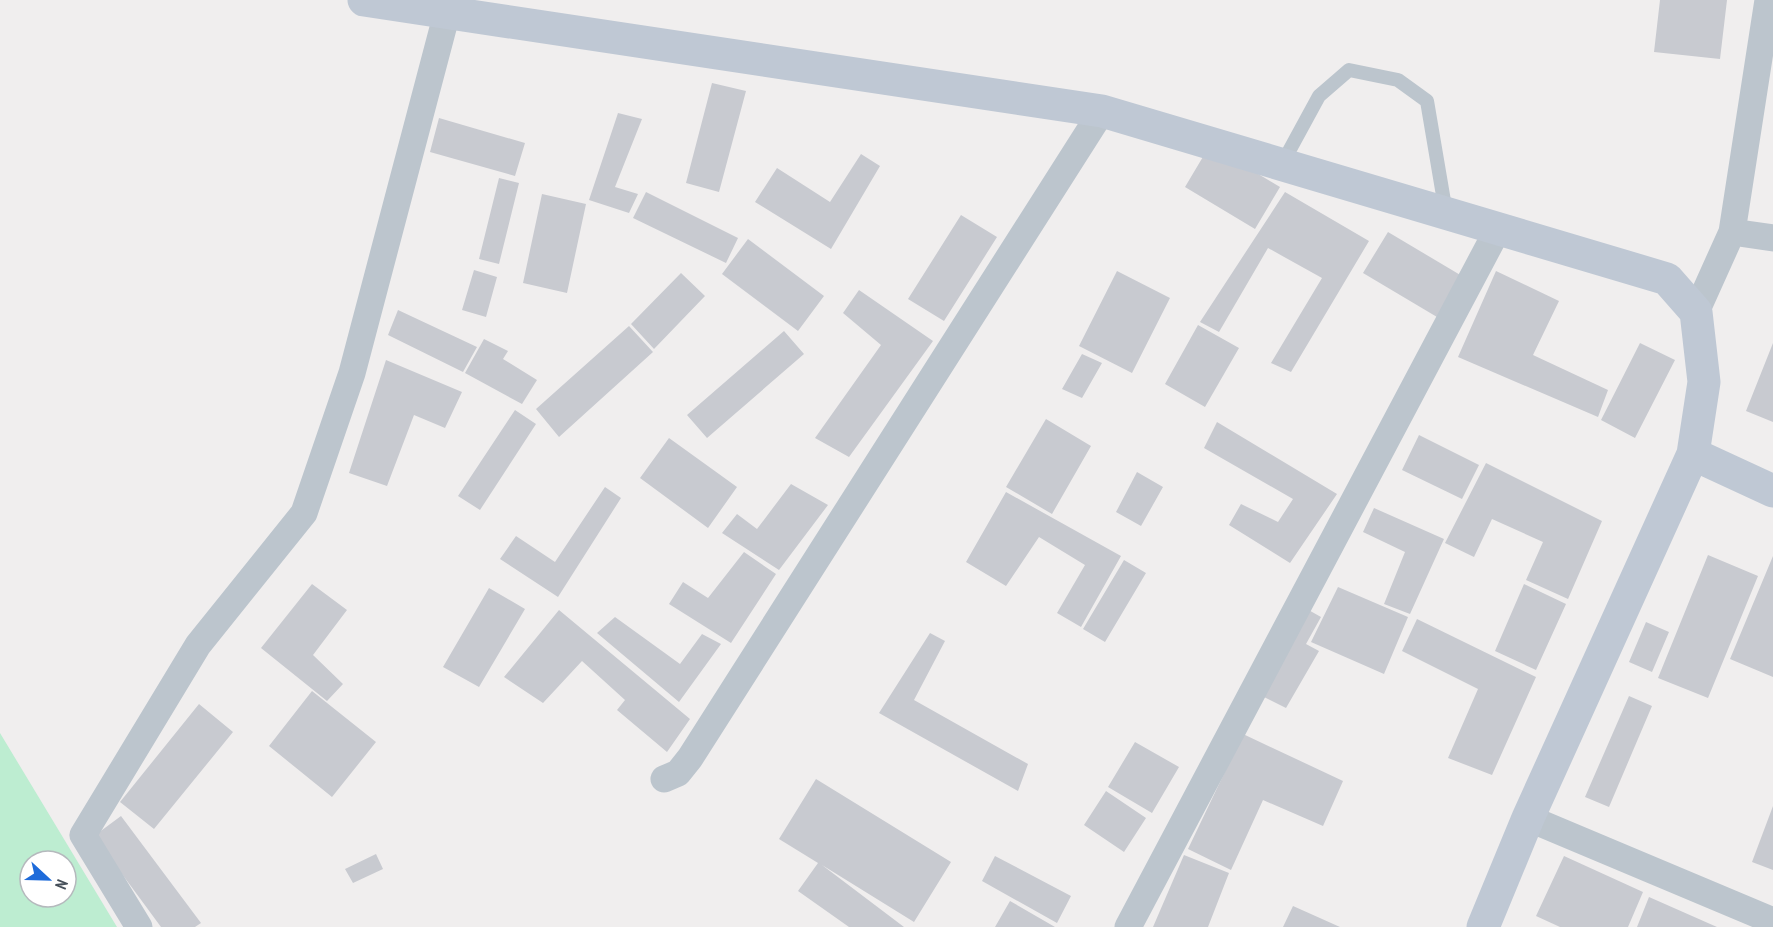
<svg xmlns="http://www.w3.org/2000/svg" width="1773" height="927" font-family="'PT Sans Narrow',sans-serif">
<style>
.green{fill:#bdedd1;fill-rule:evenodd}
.building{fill:#c8cad0}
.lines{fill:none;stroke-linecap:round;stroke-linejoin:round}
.lane{stroke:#bcc5cd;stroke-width:14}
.street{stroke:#bcc5cd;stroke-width:27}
.secondary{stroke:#bfc8d4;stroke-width:33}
</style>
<rect width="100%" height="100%" fill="#f0eeee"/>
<path class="green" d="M0 733 117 927H0ZM30 861H66V897H30Z"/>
<path class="building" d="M1660 0H1727L1720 59 1654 52Z
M712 83 746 91 719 192 686 183Z
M618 113 642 119 615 187 638 194 629 213 589 200Z
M439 118 525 143 515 176 430 152Z
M1210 145 1280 187 1255 229 1185 187Z
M861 154 880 166 831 249 755 202 777 168 830 202Z
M499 178 519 183 499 264 479 259Z
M646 192 738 238 726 263 633 218Z
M1285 192 1369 241 1291 372 1271 363 1322 278 1268 248 1219 332 1200 322Z
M542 194 586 204 567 293 523 283Z
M961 215 997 237 944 321 908 299Z
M1388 232 1462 276 1437 317 1363 273Z
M748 239 824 296 798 331 722 274Z
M474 270 497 277 486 317 462 310Z
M1117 271 1170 298 1132 373 1079 346Z
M1496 271 1559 301 1533 355 1608 390 1598 417 1458 357Z
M681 273 705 296 654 349 631 324Z
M859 290 933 341 849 457 815 438 881 345 843 313Z
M398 310 477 347 463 372 388 335Z
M1198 325 1239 348 1205 407 1165 384Z
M629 326 653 352 559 437 536 409Z
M784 331 804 354 707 438 687 415Z
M484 339 508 351 503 359 537 380 522 404 465 373Z
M1640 343 1675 360 1635 438 1601 420Z
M1773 343V422L1746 411Z
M1082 354 1102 363 1082 398 1062 389Z
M386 360 462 392 445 428 414 415 387 486 349 473Z
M515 410 536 424 480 510 458 496Z
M1046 419 1091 446 1052 514 1006 487Z
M1217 422 1337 494 1290 563 1229 525 1241 504 1278 522 1293 499 1204 448Z
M1419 435 1479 465 1462 499 1402 470Z
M669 438 737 487 708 528 640 478Z
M1486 463 1602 521 1568 599 1526 580 1543 542 1492 519 1474 557 1445 543Z
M1137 472 1163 487 1141 526 1116 512Z
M791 484 828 505 779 570 722 533 737 514 757 529Z
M605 487 621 498 558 597 500 559 516 536 555 562Z
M1006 492 1121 556 1081 627 1057 613 1085 565 1039 537 1006 586 966 562Z
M1374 508 1444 539 1410 614 1384 604 1405 552 1363 532Z
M744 552 776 574 731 643 669 604 683 582 708 598Z
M1708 555 1758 576 1708 698 1658 678Z
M1773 556V677L1730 659Z
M1124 560 1146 573 1105 642 1083 629Z
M312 584 347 610 313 655 343 684 327 701 261 648Z
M1524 584 1566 604 1536 670 1495 651Z
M1338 587 1408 617 1384 674 1311 642Z
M489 588 525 609 479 687 443 667Z
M1305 608 1321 617 1306 644 1319 651 1286 708 1258 694Z
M559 610 690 719 667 752 617 710 625 700 582 661 543 703 504 677Z
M615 617 680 664 702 634 721 644 679 702 597 633Z
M1417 619 1536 677 1492 775 1448 758 1478 689 1402 651Z
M1646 622 1669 632 1652 672 1629 662Z
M930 633 945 641 914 700 1028 764 1018 791 879 713Z
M312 691 376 742 332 797 269 746Z
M1629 696 1652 706 1609 807 1585 797Z
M199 704 233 732 154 829 120 802Z
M1243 734 1343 781 1323 826 1263 800 1231 870 1188 849Z
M1135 742 1179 767 1152 813 1108 787Z
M816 779 951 862 914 922 822 865 904 927H849L798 891 818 863 779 839Z
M1106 791 1146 818 1124 852 1084 825Z
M1773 806V870L1752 862Z
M121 816 201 923 195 927H161L94 836Z
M376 854 383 869 353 883 345 869Z
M1184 855 1229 873 1208 927H1153Z
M995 856 1071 896 1057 923 982 881Z
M1564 856 1643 892 1628 927H1560L1536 916Z
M1649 897 1717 927H1637Z
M1010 901 1055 927H995Z
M1293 906 1340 927H1283Z"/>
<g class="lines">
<path class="lane" d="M1282 164 1319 96 1349 70 1398 80 1427 101 1446 213"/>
<path class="street" d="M1732 232 1773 238
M1696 312 1732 232 1768 0
M664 779 678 773 690 758 1102 111
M1528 818 1773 921
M139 927 83 835 198 645 304 513 352 373 447 13
M1128 927 1498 229"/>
<path class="secondary" d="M364 0 1102 111 1667 279 1696 312 1704 382 1693 454
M1483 927 1528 818 1693 454 1773 491"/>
</g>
<g transform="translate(48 879) rotate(112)"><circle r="28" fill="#ffffff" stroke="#b5b9bd" stroke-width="1.5"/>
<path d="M0-4.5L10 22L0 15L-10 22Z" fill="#1e6bda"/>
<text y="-9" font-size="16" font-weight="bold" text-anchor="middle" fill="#46505a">N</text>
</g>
</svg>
